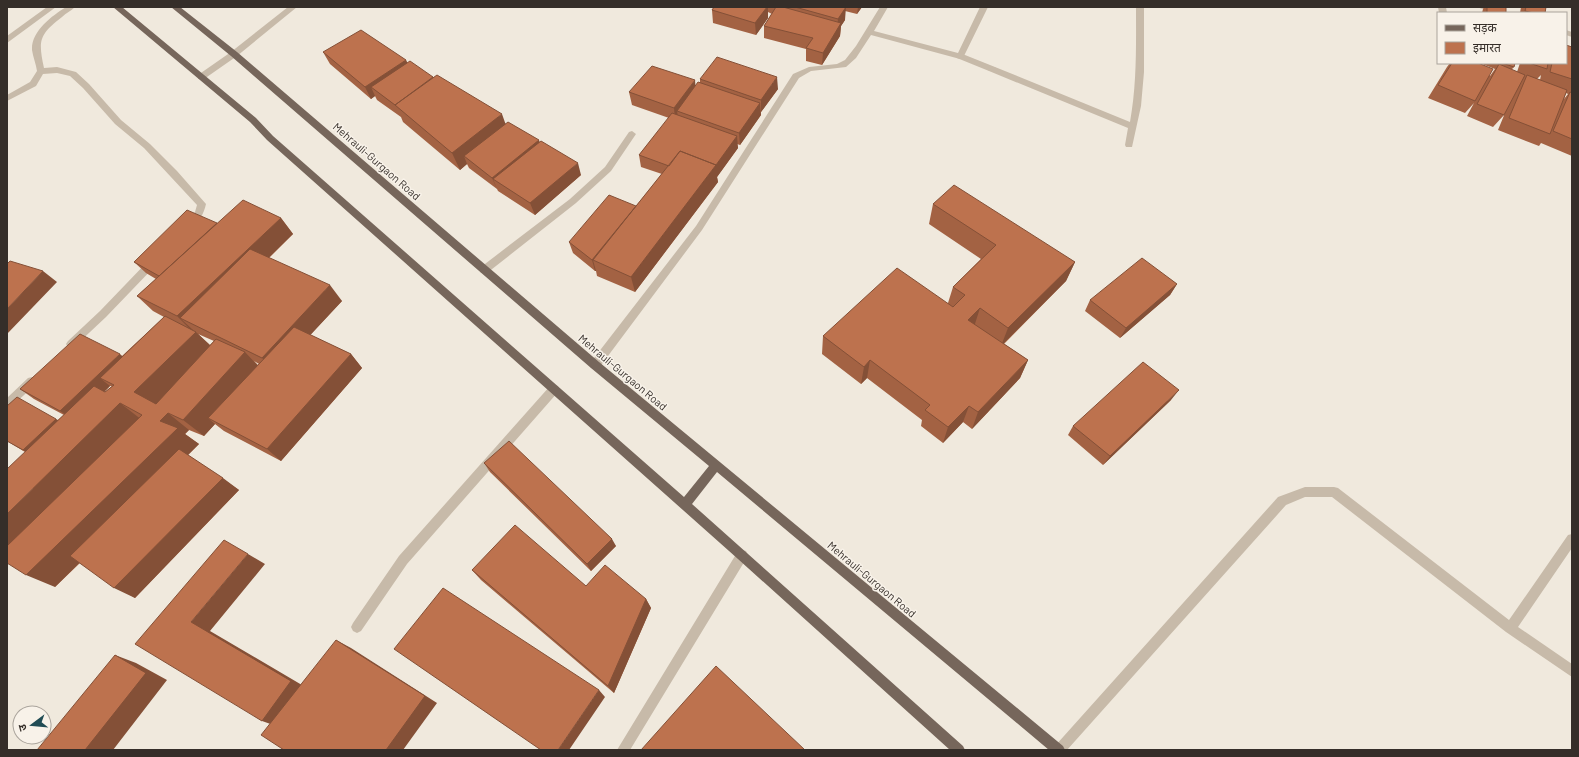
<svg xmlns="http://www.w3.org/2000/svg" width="1579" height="757" font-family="Barlow,'Noto Sans Devanagari',sans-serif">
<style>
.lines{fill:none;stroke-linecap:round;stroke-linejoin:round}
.service{fill:#c7baa9;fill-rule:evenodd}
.minor{fill:#c7baa9;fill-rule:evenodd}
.primary{fill:#76665b;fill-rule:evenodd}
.wall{fill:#a36243;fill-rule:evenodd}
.shaded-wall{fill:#845037}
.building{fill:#bd724e;stroke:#845037}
.labels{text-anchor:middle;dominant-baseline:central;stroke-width:3;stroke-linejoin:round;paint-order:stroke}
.street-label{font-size:11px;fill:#352e29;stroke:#f8f2e9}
</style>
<rect width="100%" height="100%" fill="#f0e9dd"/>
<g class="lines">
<path class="service" d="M288 7H297L237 56 204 79H198V75L231 52Z
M960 53 995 67 996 69 995 71H989L957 58 956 56Z
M1305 487H1334L1338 488 1509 620 1568 535 1572 534V548L1518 627 1572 664V677L1506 632 1332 497H1305L1286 505 1067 750H1053L1055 746 1278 497Z"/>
<path class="minor" d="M47 7H56L7 43V36Z
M66 7H75C71 11 66 13 62 17 39 35 38 40 44 68L57 67 76 72 89 84 121 120 150 144 177 171 206 204C204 213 199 224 189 227L185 224 195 212 197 205 144 148 115 124 83 88 70 76 57 73 43 74 36 86 7 101V95L30 82 37 71C36 64 33 57 32 50 31 31 52 16 66 7Z
M880 7H888L874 31 958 53 980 7H988L963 58 960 59 871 35 856 58 846 67 811 71 799 78 702 230 599 368 595 369 591 368 590 365 591 362 696 226 793 74 809 67 837 64 845 60 856 46Z
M1136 7H1144V72L1141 106 1132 147H1126L1125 145 1128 128 989 71 988 69 989 67H995L1130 122C1137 84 1136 46 1136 7Z
M1438 7H1446L1447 13H1439Z
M1477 7H1489L1505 11 1506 13H1493Z
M1566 30 1572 32V37L1566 35Z
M632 131 636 134 611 171 576 203 487 273H481L479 270 481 267 570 199 605 167 629 132Z
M153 258 156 259 158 262 156 265 106 317 74 347H68L66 344 68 341 100 311 150 259Z
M32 377 36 378 37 381 36 384 11 407 7 408V398L28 378Z
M554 385 558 386 559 389 558 392 407 564 361 631 357 633 353 631 351 627 353 623 399 556 550 386Z
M742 550 746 551 748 555 746 559 630 750H617L738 551Z"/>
<path class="primary" d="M113 7H122L256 118 273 136 684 497 709 466 591 368 231 56 171 7H180L237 52 599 362 1063 746 1065 750H1049L717 472 692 504 963 746 965 750H950L738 559 267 140 250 122Z"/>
</g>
<path class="wall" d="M714 7H862L857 14 845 11V20L841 26 840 36 822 65 806 61V49L764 38V26L772 14 768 12V18L756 35 713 23 712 10Z
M1484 7H1504L1506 13H1482L1483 9Z
M1521 7H1546L1545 13H1520Z
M1572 47V156L1541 143 1539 146 1498 130 1505 113 1504 115 1493 127 1467 116 1474 103 1465 113 1428 98 1447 67 1450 63H1478L1490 76 1495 69 1482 64V63H1515L1514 67 1511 70 1517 72 1520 63H1566ZM1541 75 1540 80 1537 79ZM1566 93 1568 94 1564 99Z
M323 52 406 60 407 63 433 77 506 124 539 142 581 175 535 215 498 191 497 189 469 168 467 164 460 170 403 122 401 117 377 100 375 96 371 99 330 64Z
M700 79 778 89 761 112V115L740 145 737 144 738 148 717 177 718 182 635 292 597 276 596 271H595L573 253 569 242 636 206 662 174 641 167 639 155 669 118 632 105 629 92 696 86 700 83Z
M933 204 1075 262 1066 281 1004 344 1028 360 1020 378 972 429 963 422 943 443 921 426 922 420 867 378 861 384 822 354 823 336 948 303 953 287 981 259 929 224Z
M281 218 293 234 269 258 342 301 310 335 351 354 362 368 281 461 224 431 215 424 204 436 189 430 185 434 199 444 188 455 239 490 135 598 80 563 55 587 25 452 7 441V406L58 420 64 415 34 399 20 389 122 356 164 317 153 311 137 296 156 279 146 273 134 262 217 223ZM198 334 214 341 210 345ZM254 361 259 364 258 365ZM110 386H112L105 392H104Z
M1177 284 1170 295 1120 338 1085 311 1090 300Z
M1171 400 1103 465 1068 435 1073 426Z
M484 463 616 546 591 571 490 472Z
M472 570 586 586 646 599 651 608 614 693 481 580Z"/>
<path class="shaded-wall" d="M767 7H768V18L756 35 755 23Z
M846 7 845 20 841 26 840 36 822 65 823 53 837 29 838 19Z
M858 7H862L857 14Z
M406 60 412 73 371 87 375 96 371 99 365 87Z
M777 77 778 89 761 112V100Z
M695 80 696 93 677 111 678 117 675 120 674 108Z
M760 103 761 115 740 145 739 133Z
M502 114 508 131 464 156 467 164 460 170 452 153Z
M737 136 738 148 717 177 718 182 635 292 631 277 716 165Z
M539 140 543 152 493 179 497 189 492 178Z
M578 163 581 175 535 215 530 203Z
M636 207 593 260 596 271H595L592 260Z
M281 218 293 234 198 326 180 318 193 330 192 331 177 316Z
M1075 262 1066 281 1001 346 1008 328Z
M43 271 57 282 7 334V309Z
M1177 284 1170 295 1120 338 1126 328Z
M330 285 342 301 276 372 262 358Z
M980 308 974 327 968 320Z
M196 332 215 350 156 409 134 392Z
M245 352 262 370 208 418 215 424 204 436 183 420Z
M120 354 132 365 100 378 110 386 75 421 60 411Z
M351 354 362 368 281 461 267 449Z
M870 360 867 378 861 384 864 367Z
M1028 360 1020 378 972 429 978 412Z
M1179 390 1171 400 1103 465 1110 456Z
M120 403 142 420 7 556V514Z
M969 406 963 422 943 443 948 427Z
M168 413 189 430 185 434 199 444 55 587 26 575 160 421Z
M56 419 70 428 38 459 23 450Z
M223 478 239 490 135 598 114 588Z
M612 539 616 546 591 571 587 564Z
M248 554 265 564 210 631 307 688 279 727 262 721 191 622Z
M646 599 651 608 614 693 608 686Z
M336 640 351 648 437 703 403 750H386Z
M115 655 136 663 167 680 113 750H85Z
M599 690 605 697 569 750H558Z"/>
<path class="building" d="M714 7H767L755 23 712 10Z
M776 7H783L841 23 823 53 806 48 813 38 764 26Z
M795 7H846L838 19Z
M1487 7H1506V13H1487Z
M1526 7H1546L1545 13H1534L1525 11Z
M361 30 406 60 365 87 323 52Z
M1566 45 1572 47V79L1550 72 1552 63H1566Z
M717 57 777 77 761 100 700 79Z
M410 61 433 77 395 105 371 87Z
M1452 63H1478L1493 69 1475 101 1438 85Z
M1502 63H1515L1514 67Z
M1529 63H1548L1547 69Z
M1499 64 1525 75 1504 115 1477 104Z
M652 66 695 80 674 108 629 92Z
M437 75 502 114 452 153 395 105Z
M1527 75 1567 90 1550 134 1509 118Z
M698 82 760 103 739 133 677 111Z
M1570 92 1572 93V139L1553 131Z
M672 113 737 136 716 165 680 151 669 166 639 155Z
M508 122 539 140 492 178 464 156Z
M541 141 578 163 530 203 493 179Z
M680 151 716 165 631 277 593 260Z
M954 185 1075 262 1008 328 980 308 968 320 1028 360 978 412 969 406 948 427 925 410 930 405 870 360 864 367 823 336 897 268 953 307 965 295 953 287 996 245 933 204Z
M609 195 636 206 592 260 569 242Z
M243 200 281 218 177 316 137 296Z
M187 210 217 223 159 276 134 262Z
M250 249 330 285 262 358 180 318Z
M1142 258 1177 284 1126 328 1090 300Z
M10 261 43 271 7 309V264Z
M165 316 196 332 134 392 156 404 216 339 245 352 183 420 168 413 160 421 178 428 26 575 7 563V546L142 415 120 403 7 514V469L94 386 105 392 114 385 100 378Z
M294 327 351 354 267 449 208 418Z
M80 334 120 354 60 411 20 389Z
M1143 362 1179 390 1110 456 1073 426Z
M17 397 56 419 23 450 7 441V406Z
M509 441 612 539 587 564 484 463Z
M179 449 223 478 114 588 70 556Z
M515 525 586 586 605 565 646 599 608 686 472 570Z
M224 540 248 554 191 622 291 681 262 721 135 644Z
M443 588 599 690 558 750H541L394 649Z
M336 640 425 696 386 750H284L261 735Z
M115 655 146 673 85 750H37Z
M716 666 805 750H641Z"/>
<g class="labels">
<g class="street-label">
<text transform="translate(377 161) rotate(41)">Mehrauli-Gurgaon Road</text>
<text transform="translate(623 372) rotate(40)">Mehrauli-Gurgaon Road</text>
<text transform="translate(872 579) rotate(40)">Mehrauli-Gurgaon Road</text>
</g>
</g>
<rect width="1579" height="757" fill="none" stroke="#352e29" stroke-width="16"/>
<rect x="1437" y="12" width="130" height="52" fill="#f8f2e9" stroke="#aaa49c"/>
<rect x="1445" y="25" width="20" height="6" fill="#76665b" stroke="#aaa49c"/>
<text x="1473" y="32" font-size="12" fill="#352e29">सड़क</text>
<rect x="1445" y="42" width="20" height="12" fill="#bd724e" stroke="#aaa49c"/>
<text x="1473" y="52" font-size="12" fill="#352e29">इमारत</text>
<g transform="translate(32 725) rotate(254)"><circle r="19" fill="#f8f2e9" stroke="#aaa49c"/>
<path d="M0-3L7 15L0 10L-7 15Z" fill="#214c54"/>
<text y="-6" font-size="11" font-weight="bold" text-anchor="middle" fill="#352e29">उ</text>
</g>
</svg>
